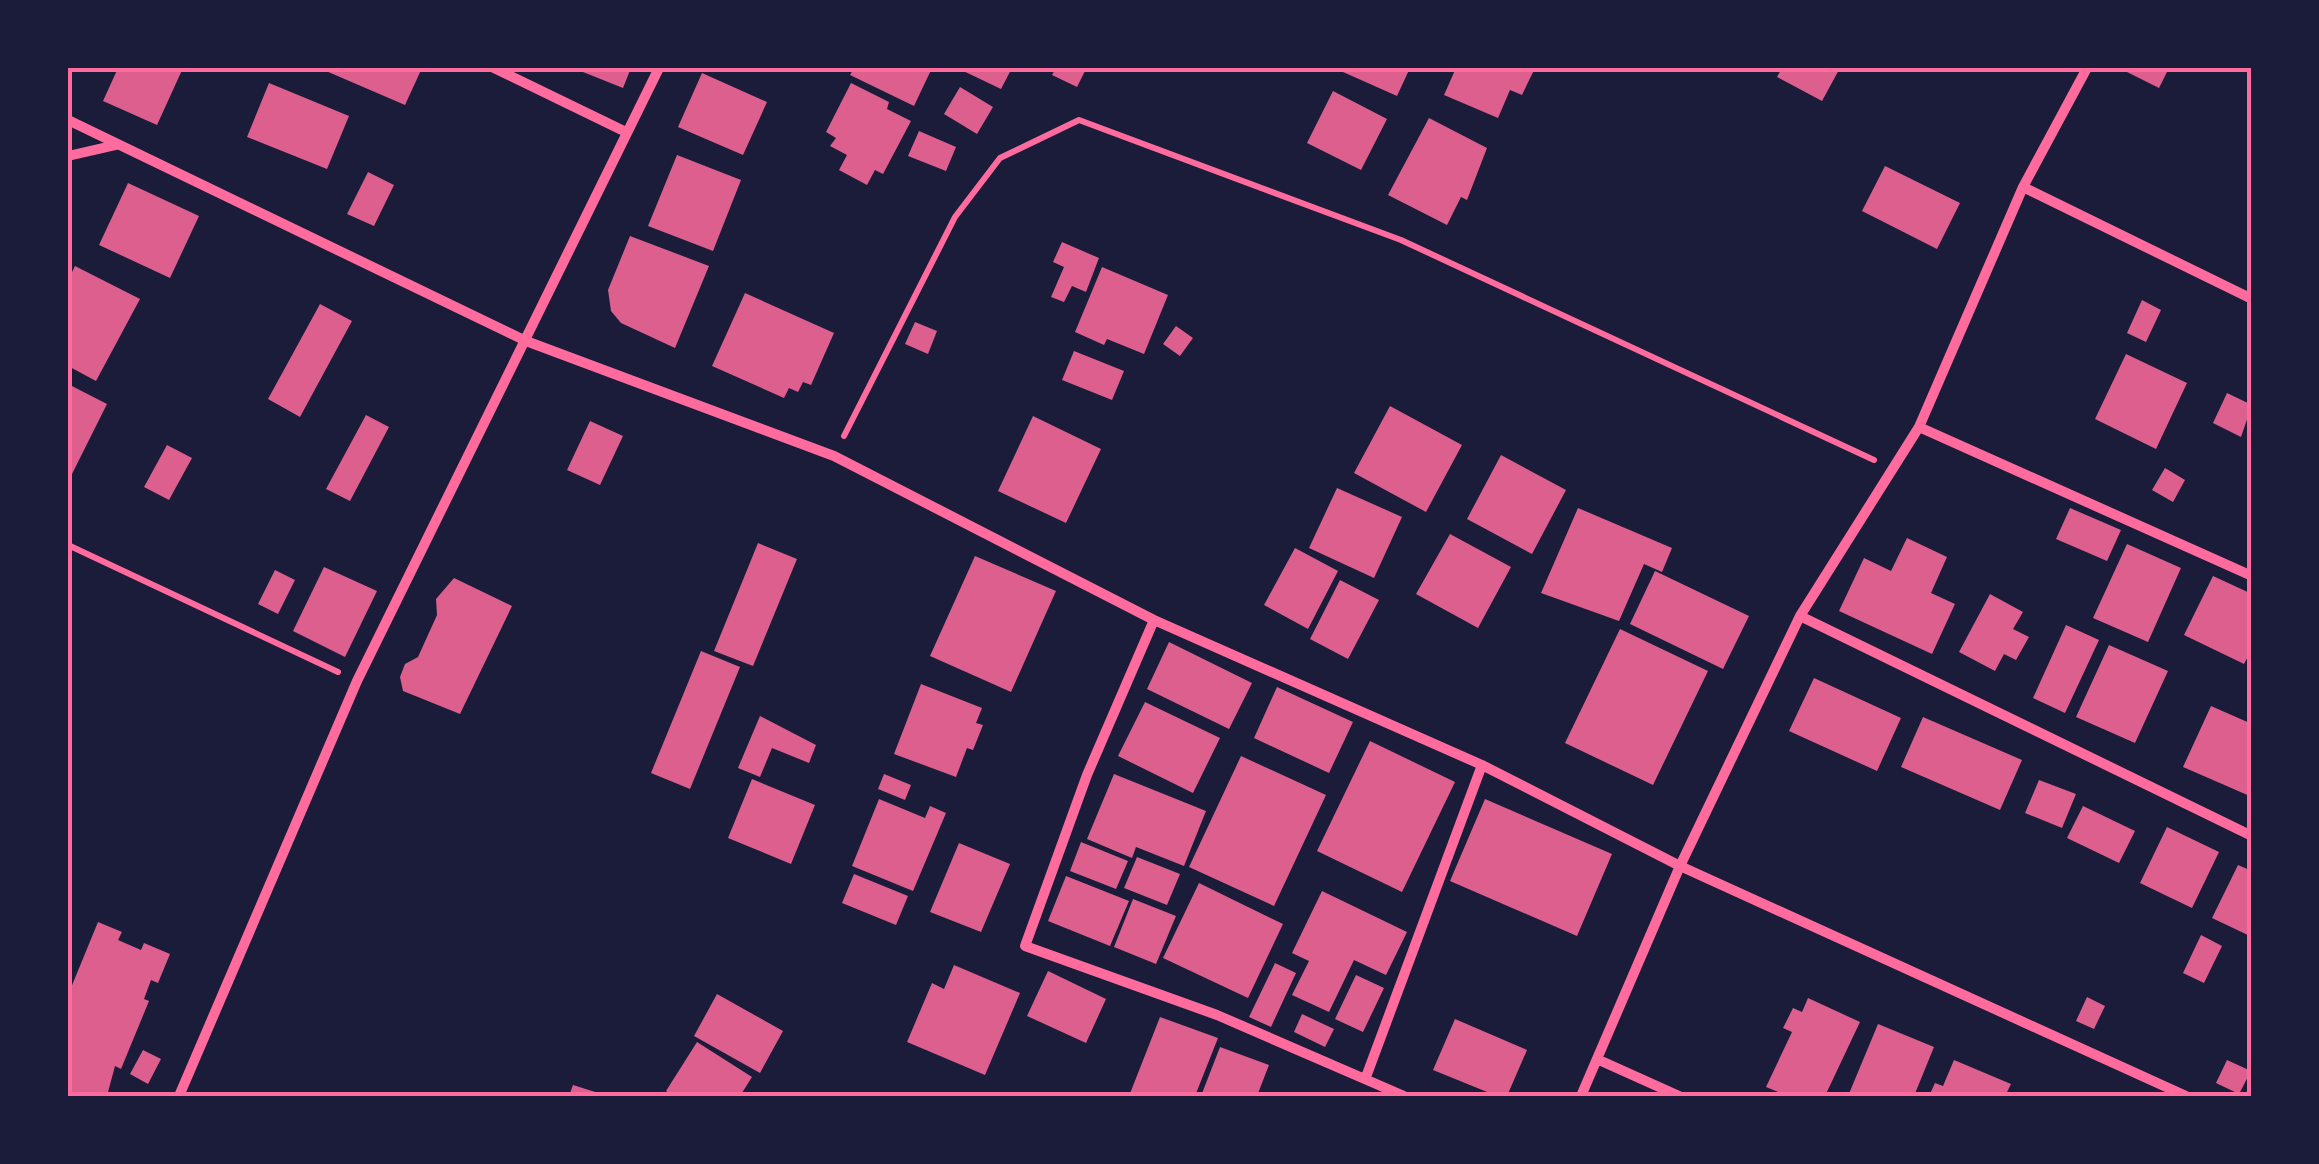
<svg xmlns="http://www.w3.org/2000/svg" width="2319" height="1164" font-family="'Golos Text',sans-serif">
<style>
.building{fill:#dd5f8e}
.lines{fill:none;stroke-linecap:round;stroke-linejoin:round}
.path{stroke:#ff6b9d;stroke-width:6}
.minor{stroke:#ff6b9d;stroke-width:10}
.neatline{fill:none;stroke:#ff6b9d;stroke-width:4}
</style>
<rect width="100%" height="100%" fill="#1b1b3a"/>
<path class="building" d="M118 68H183L157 125 103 101Z
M319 68H422L405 105Z
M573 68H631L623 88Z
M854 68H932L914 106 850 75Z
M957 68H1012L1001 89Z
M1056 68H1084L1086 69 1077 87 1052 75Z
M1334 68H1410L1397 96Z
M1456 68H1535L1522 95 1510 90 1498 118 1444 95Z
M1782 68H1840L1822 101 1777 77Z
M2127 68H2169L2159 88 2125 71Z
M702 73 767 102 743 155 678 127Z
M269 83 349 116 327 169 247 137Z
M851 83 889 102 887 109 911 121 883 174 875 170 867 185 839 170 847 155 830 146 836 138 826 132Z
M960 87 993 107 977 134 944 114Z
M1333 91 1387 119 1361 170 1307 143Z
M1429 118 1487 148 1467 200 1461 197 1447 225 1388 195Z
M919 131 956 147 946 171 908 156Z
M677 155 741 180 713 251 648 226Z
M1885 166 1960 203 1937 249 1862 211Z
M368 172 394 185 374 226 347 214Z
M128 183 199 216 170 278 99 245Z
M630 236 709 266 675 348 621 323 611 311 608 290Z
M1062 242 1099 258 1086 292 1072 286 1064 302 1051 297 1064 267 1053 262Z
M75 266 140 299 96 381 68 366V280Z
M1102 267 1168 295 1144 354 1107 339 1104 345 1075 332Z
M745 293 834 333 811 385 803 382 798 392 789 388 784 398 712 366Z
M2142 300 2161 310 2146 342 2127 333Z
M320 304 352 321 300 417 268 399Z
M915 322 937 331 928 354 905 344Z
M1176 326 1193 338 1180 356 1163 344Z
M1074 351 1124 371 1112 400 1062 380Z
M2126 354 2187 383 2156 449 2095 419Z
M68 384 107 404 68 482Z
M2227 393 2252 405 2241 437 2213 423Z
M1390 406 1462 445 1426 512 1354 473Z
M366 415 389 427 350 501 326 489Z
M1033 416 1101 449 1066 523 998 491Z
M590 421 623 436 600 485 567 470Z
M167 445 192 458 169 500 144 487Z
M1501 455 1566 490 1532 554 1467 519Z
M2165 468 2185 480 2173 502 2152 490Z
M1337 488 1402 517 1374 578 1309 548Z
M1578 508 1672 548 1662 572 1644 564 1619 621 1541 593Z
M2070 508 2121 530 2107 561 2056 539Z
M1450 534 1511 567 1478 628 1416 594Z
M1907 538 1947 557 1931 593 1955 604 1932 654 1839 611 1864 558 1891 571Z
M758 543 797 559 753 666 714 651Z
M2127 544 2181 568 2148 642 2093 618Z
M1295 548 1338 571 1308 629 1264 605Z
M975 556 1056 591 1011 692 930 656Z
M324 567 377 591 345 657 293 631Z
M275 570 295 580 278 614 258 604Z
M1655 571 1749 616 1723 669 1630 624Z
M2213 576 2252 594V649L2244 664 2184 635Z
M454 578 512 606 460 714 403 691 400 677 405 664 418 657 437 615 436 599Z
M1340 580 1379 600 1348 659 1310 639Z
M1990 594 2023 612 2013 629 2029 637 2016 660 2004 654 1995 671 1959 652Z
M2066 625 2099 640 2065 713 2033 698Z
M1620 629 1708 671 1653 785 1565 743Z
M1169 642 1252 683 1229 729 1147 689Z
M2109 645 2168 671 2135 743 2076 717Z
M701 651 740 667 690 789 651 773Z
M1814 678 1901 718 1877 771 1789 731Z
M921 684 982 708 976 723 983 725 973 750 967 748 956 777 894 754Z
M1277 687 1353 722 1329 773 1254 738Z
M1145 702 1220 738 1193 793 1118 756Z
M2211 706 2252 724V797L2183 767Z
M760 716 816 745 809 763 772 748 760 777 738 768Z
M1923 717 2022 760 2000 810 1901 767Z
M1370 741 1455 782 1402 892 1317 851Z
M1241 756 1326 795 1274 906 1189 867Z
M884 774 911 785 905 800 878 789Z
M1114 774 1206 811 1184 866 1136 847 1132 858 1087 839Z
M752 779 815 805 791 864 728 838Z
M2039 780 2076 794 2062 828 2025 813Z
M879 799 925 818 930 806 946 813 913 891 852 866Z
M1485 799 1612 854 1577 936 1450 881Z
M2083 806 2135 831 2119 863 2067 838Z
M2167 827 2219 852 2192 908 2140 883Z
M1081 842 1128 861 1116 889 1070 871Z
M959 843 1010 864 981 932 930 912Z
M1137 857 1180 874 1167 905 1124 888Z
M2238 865 2252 871V937L2212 918Z
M854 874 908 896 896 925 842 903Z
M1066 876 1129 901 1110 946 1048 921Z
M1199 883 1283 924 1248 998 1163 958Z
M1322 891 1407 932 1386 975 1354 960 1329 1012 1292 995 1309 961 1292 953Z
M1133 899 1176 916 1156 964 1114 947Z
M98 922 122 932 118 940 141 950 144 943 170 954 158 983 151 980 144 999 149 1001 121 1069 115 1066 107 1096H68V995Z
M2201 935 2222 946 2204 983 2183 973Z
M1275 963 1296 973 1271 1027 1249 1017Z
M954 965 1020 993 985 1075 907 1042 932 983 944 989Z
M1048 971 1106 999 1086 1043 1027 1016Z
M1356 975 1384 988 1363 1032 1335 1019Z
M717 994 783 1031 760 1073 694 1036Z
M2087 997 2105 1006 2094 1029 2076 1021Z
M1808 998 1860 1022 1825 1096H1788L1766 1087 1792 1032 1783 1028 1793 1008 1802 1012Z
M1302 1014 1334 1029 1325 1047 1294 1032Z
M1160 1017 1218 1038 1195 1096H1129Z
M1455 1019 1527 1050 1507 1096H1497L1433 1070Z
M1878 1024 1934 1047 1914 1096H1848Z
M697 1042 752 1077 740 1096H674L666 1091Z
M1220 1047 1269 1065 1257 1096H1201Z
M143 1050 161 1059 148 1084 130 1074Z
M1954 1060 2011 1084 2005 1096H1929L1935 1083 1943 1086Z
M2227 1060 2251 1071 2239 1094 2216 1083Z
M573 1085 608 1096H569Z"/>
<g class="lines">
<path class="path" d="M844 436 955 217 1000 158 1079 120 1401 240 1874 460
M68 545 338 672"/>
<path class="minor" d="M494 68 626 132
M68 120 526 341 834 456 1154 620 1482 765 1680 866 2186 1096
M68 156 116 145
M2023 187 2252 299
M1919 427 2252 576
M1800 616 2252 836
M1154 620 1087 775 1025 946 1217 1015 1404 1096
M1599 1060 1679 1096
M1366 1077 1482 765
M179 1096 357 681 659 68
M1581 1096 1680 866 1800 616 1919 427 2023 187 2087 68"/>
</g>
<rect width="2319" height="1164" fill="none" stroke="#1b1b3a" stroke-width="140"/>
<rect x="70" y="70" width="2179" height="1024" class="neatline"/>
</svg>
